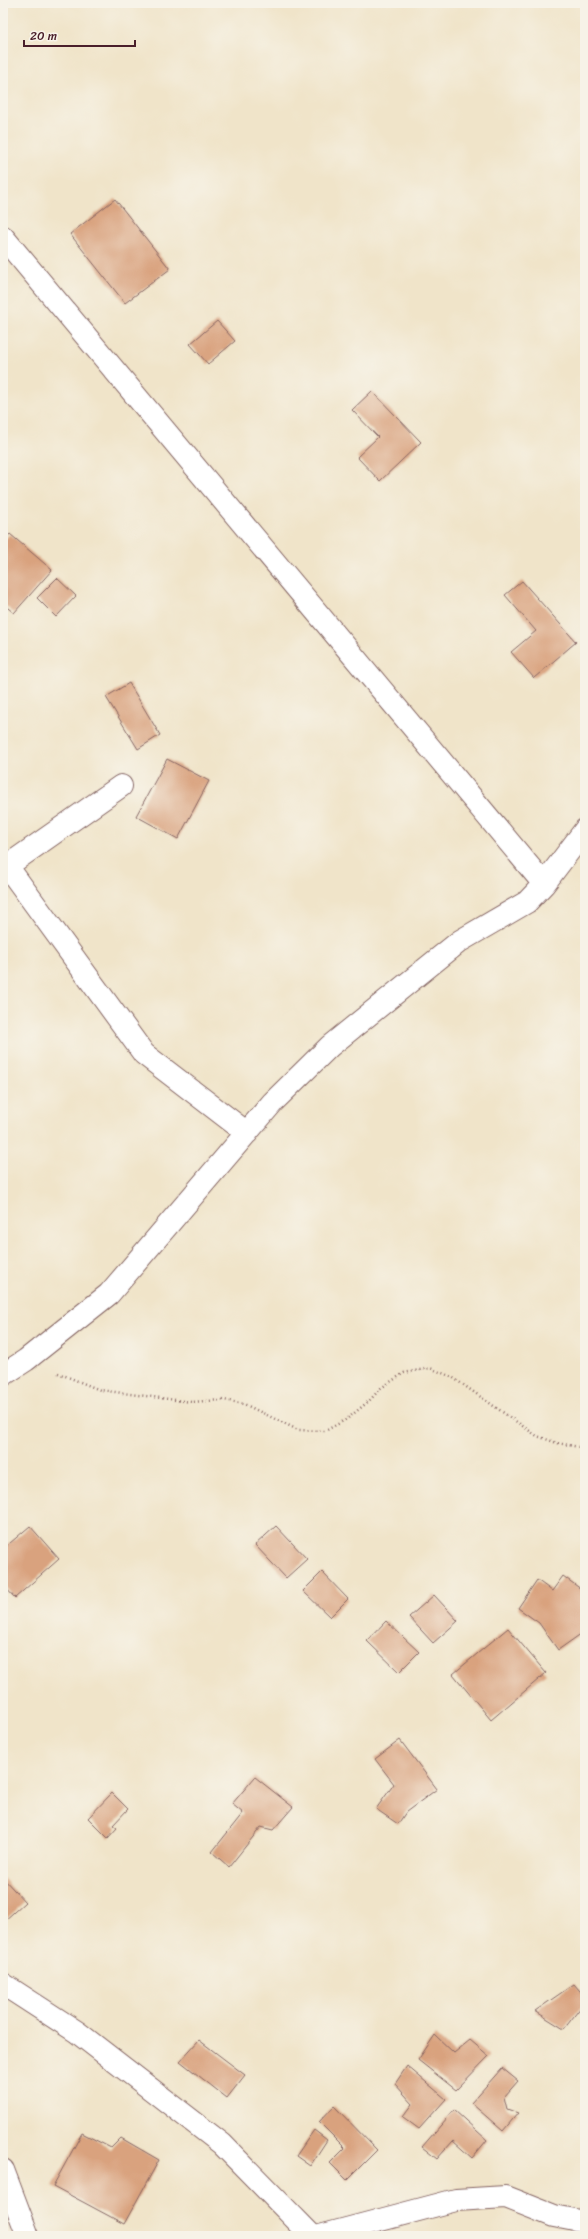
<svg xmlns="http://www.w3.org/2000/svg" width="588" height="2239" font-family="Sriracha,sans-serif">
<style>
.building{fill:#d9a27e}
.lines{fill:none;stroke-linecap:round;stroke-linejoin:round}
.minor-casing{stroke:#846462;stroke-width:24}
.path{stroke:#846462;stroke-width:2.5;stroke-dasharray:1 3;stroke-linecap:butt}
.minor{stroke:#fff;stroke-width:22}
</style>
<rect width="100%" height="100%" fill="#f7f3e8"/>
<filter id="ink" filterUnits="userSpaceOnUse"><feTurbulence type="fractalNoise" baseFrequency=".025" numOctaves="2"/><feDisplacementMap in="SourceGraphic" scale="8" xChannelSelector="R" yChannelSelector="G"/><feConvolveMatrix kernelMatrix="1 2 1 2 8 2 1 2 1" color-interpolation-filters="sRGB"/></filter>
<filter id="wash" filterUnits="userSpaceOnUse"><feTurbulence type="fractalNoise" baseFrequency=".012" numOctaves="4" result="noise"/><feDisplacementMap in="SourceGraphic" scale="16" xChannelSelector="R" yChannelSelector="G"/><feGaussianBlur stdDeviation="0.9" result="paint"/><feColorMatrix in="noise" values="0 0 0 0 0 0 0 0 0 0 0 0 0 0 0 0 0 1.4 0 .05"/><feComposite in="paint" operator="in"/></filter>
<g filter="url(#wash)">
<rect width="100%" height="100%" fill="#f0e4c9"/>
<g id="blocks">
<path class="building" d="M115 199 170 269 125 303 70 234Z
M217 321 235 341 208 364 190 344Z
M372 391 421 442 380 481 357 457 378 437 352 410Z
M10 534 52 570 14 613 3 604V541Z
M57 578 76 596 56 617 37 598Z
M522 581 576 642 534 678 511 652 536 631 505 595Z
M129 683 160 735 138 749 106 697Z
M167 759 209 781 178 839 136 816Z
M30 1526 59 1559 15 1598 3 1585V1549Z
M276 1526 307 1559 286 1578 255 1545Z
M322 1572 348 1599 330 1617 303 1591Z
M563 1576 585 1592V1631L558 1650 539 1623 518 1608 537 1580 552 1591Z
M434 1595 458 1621 433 1643 409 1617Z
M386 1621 419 1652 399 1672 367 1641Z
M508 1628 546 1673 491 1720 453 1674Z
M400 1740 437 1789 406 1812 398 1824 376 1809 394 1784 375 1759Z
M255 1777 293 1807 273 1830 261 1827 229 1867 212 1852 243 1813 232 1804Z
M112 1793 128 1809 113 1825 117 1828 108 1838 88 1818Z
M3 1878 25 1902 3 1922Z
M574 1984 585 1997V2002L564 2029 535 2011Z
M435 2035 454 2053 470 2040 489 2056 456 2090 418 2060Z
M199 2040 245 2075 227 2098 180 2061Z
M407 2066 446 2099 419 2129 403 2117 413 2104 395 2084Z
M502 2068 518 2081 504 2097 507 2109 518 2113 503 2131 471 2103Z
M334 2106 377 2150 347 2180 330 2163 345 2148 319 2122Z
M454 2110 487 2140 472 2158 453 2141 437 2159 422 2147Z
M314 2130 327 2140 310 2166 296 2156Z
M82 2133 111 2148 121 2138 159 2160 124 2224 53 2186Z"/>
</g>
</g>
<g filter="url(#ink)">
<use href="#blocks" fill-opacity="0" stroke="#846462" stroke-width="1"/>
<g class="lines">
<g class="minor-casing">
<path id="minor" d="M3 237 544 884
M121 786 7 866 144 1054 247 1133
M3 1375 26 1360 109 1294 273 1102 330 1046 460 941 527 902 544 884 585 830
M3 1984 77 2032 222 2144 312 2236
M3 2170 28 2236
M320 2236 456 2200 506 2197 554 2216 585 2222"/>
</g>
<path class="path" d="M58 1373 100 1390 191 1402 224 1400 244 1404 298 1430 325 1431 347 1419 369 1401 381 1388 404 1373 430 1368 452 1377 537 1436 557 1443 585 1448"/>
<use href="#minor" class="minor"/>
</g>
</g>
<rect width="588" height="2239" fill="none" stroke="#f7f3e8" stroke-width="16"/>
<path d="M24 40v6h111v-6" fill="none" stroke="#4a1f2b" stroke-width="2"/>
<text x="30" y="40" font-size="12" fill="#4a1f2b" stroke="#f7f3e8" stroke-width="3" paint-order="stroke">20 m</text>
</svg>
